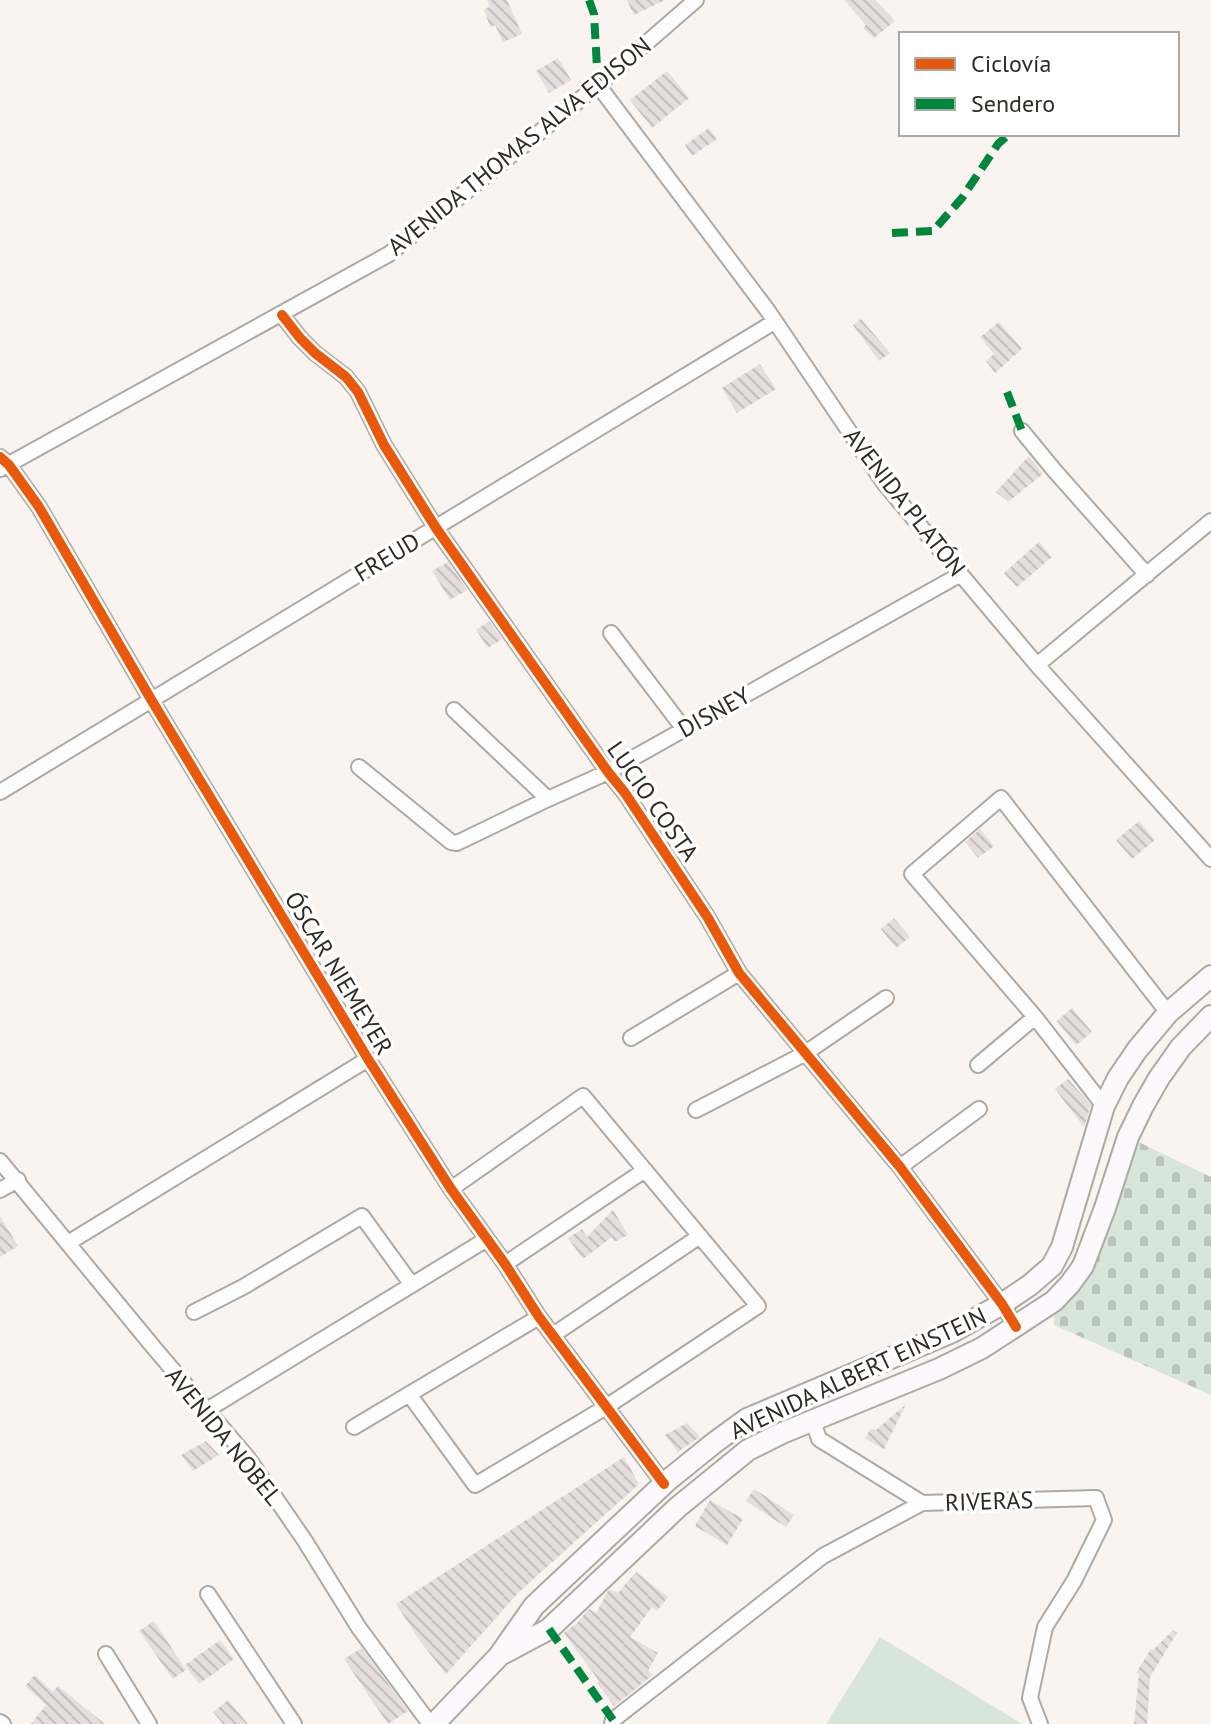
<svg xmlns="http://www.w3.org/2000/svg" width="1211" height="1724" font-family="'PT Sans',sans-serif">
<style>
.cemetery{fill:url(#cemetery-stones)}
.garden{fill:#d7e6d9}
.building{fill:url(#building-back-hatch)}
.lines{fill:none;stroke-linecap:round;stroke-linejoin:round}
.street-casing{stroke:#ada9a5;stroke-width:18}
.secondary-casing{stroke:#ada9a5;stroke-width:24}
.street{stroke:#fefdfd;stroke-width:14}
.secondary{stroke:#fbf9fb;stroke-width:20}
.quiet{stroke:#00873e;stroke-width:8;stroke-dasharray:16 8;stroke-linecap:butt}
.cycleway-casing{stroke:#fff;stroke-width:15}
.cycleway{stroke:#e8590c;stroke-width:10}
.labels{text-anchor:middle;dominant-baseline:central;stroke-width:7;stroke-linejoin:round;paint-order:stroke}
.street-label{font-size:24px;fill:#2e2b26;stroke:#fff}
</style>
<defs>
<pattern id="cemetery-stones" width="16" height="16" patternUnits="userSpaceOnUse" patternTransform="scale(2)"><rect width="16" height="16" fill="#d7e6d9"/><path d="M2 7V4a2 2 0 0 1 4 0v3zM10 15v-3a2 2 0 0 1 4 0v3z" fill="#b9c5ba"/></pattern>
<pattern id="building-back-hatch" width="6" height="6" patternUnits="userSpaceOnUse" patternTransform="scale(2)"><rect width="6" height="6" fill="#e6ddde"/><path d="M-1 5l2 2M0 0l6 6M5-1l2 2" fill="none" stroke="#c6bebe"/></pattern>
</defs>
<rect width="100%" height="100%" fill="#f9f4ef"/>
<path class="cemetery" d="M1128 1137 1211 1177V1395L1054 1325V1301L1071 1284Z"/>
<path class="garden" d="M880 1637 1022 1724H826Z"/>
<path class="building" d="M487 0H507L522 34 503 42 495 25 490 27 484 9 490 7Z
M627 0H665L634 15Z
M844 0H875L895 21 874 38 863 28 866 25Z
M558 58 571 80 549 93 536 71Z
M667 71 689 98 652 128 630 100Z
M709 128 717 139 692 156 685 145Z
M861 319 890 353 879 361 853 325Z
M999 322 1022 349 995 373 986 361 994 354 980 337Z
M760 364 776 389 737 413 722 388Z
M1029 456 1043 474 1008 502 996 492Z
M1039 542 1052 557 1017 587 1004 573Z
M448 562 467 590 450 600 432 571Z
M489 621 502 639 488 648 476 630Z
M1139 821 1155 840 1132 859 1116 840Z
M980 829 994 846 978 858 965 842Z
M894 918 910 937 896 948 881 929Z
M1072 1008 1092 1032 1076 1045 1057 1021Z
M1068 1079 1091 1105 1084 1127 1055 1089Z
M613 1210 628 1235 614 1242 612 1237 583 1259 568 1238 582 1229 587 1237Z
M0 1216 18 1246 0 1257Z
M906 1404 884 1449 865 1439 870 1429 876 1430Z
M687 1423 700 1437 678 1452 665 1435Z
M206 1441 219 1455 193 1471 181 1455Z
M624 1457 639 1484 519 1592 446 1674 420 1641 396 1604Z
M754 1489 794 1515 786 1527 746 1501Z
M710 1500 743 1519 727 1545 695 1526Z
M636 1572 668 1597 657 1611 652 1607 630 1637 658 1653 648 1670 653 1675 614 1706 597 1683 599 1681 564 1633 576 1624 589 1609 596 1613 608 1591 610 1589 618 1593Z
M154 1621 186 1670 173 1679 139 1631Z
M1173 1630 1177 1633 1150 1677 1147 1724H1134L1139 1674 1136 1673 1151 1649 1153 1650Z
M220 1640 234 1659 199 1684 185 1665Z
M362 1648 408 1711 388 1724 344 1659Z
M35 1675 53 1692 58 1686 105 1724H31L46 1705 25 1686Z
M228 1700 248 1724H223L213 1712Z"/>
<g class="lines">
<g class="street-casing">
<path id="street" d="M598 85 768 311 884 483 1037 665 1211 859
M282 315 300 338 315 353 346 377 358 392 384 445 436 528 608 772 625 793 708 918 739 973 900 1167 1002 1304 1016 1327
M1022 431 1054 470 1147 575
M0 457 9 465 39 507 152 701 368 1059 451 1189 505 1264 539 1317 664 1484
M0 469 389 254 598 85 696 0
M611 633 684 729
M1037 665 1211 521
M454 710 548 799
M359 767 451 842 457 843 548 799 608 772 961 574
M0 792 774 322
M631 1038 739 973
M978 1065 1035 1017
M1104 1106 1035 1017 912 874 1001 798 1168 1013
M696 1110 804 1054 886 998
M0 1161 155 1349 248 1458 305 1541 359 1628 430 1724
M900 1167 979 1109
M0 1190 18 1180
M68 1243 368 1059
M505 1264 645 1170
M194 1312 243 1287 362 1216 412 1285
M553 1335 700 1236
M409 1394 475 1485 606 1407 758 1306 583 1096 451 1189
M207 1410 487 1239
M813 1421 819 1439 922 1503
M354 1427 539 1317
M208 1594 294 1724
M106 1654 149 1724
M0 1722 3 1724
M612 1724 613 1720 823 1556 922 1503 1096 1498 1104 1520 1074 1581 1045 1627 1030 1698 1040 1724"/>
</g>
<g class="secondary-casing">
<path id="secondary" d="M502 1654 549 1629 678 1507 748 1450 782 1433 939 1369 982 1348 1054 1301 1070 1284 1083 1266 1105 1208 1128 1137 1143 1106 1159 1078 1181 1047 1211 1016
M434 1724 499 1656 534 1606 667 1481 714 1443 747 1419 952 1332 1002 1304 1030 1285 1052 1266 1062 1247 1104 1106 1118 1078 1137 1050 1168 1013 1211 976"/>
</g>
<use href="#street" class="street"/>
<use href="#secondary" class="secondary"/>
<path class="quiet" d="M589 0 594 14 598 85
M892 233 933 231 962 198 998 144 1009 134
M1007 392 1022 431
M549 1629 613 1720"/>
<g class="cycleway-casing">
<path id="cycleway" d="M282 315 300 338 315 353 346 377 358 392 384 445 436 528 608 772 625 793 708 918 739 973 900 1167 1002 1304 1016 1327
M0 457 9 465 39 507 152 701 368 1059 451 1189 505 1264 539 1317 664 1484"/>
</g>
<use href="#cycleway" class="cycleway"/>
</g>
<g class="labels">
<g class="street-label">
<text transform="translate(519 146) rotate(-39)">AVENIDA THOMAS ALVA EDISON</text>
<text transform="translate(905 502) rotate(52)">AVENIDA PLATÓN</text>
<text transform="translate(387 557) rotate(-31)">FREUD</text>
<text transform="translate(714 712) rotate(-29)">DISNEY</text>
<text transform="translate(653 801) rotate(55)">LUCIO COSTA</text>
<text transform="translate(339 973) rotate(59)">ÓSCAR NIEMEYER</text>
<text transform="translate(858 1373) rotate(-25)">AVENIDA ALBERT EINSTEIN</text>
<text transform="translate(224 1436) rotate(51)">AVENIDA NOBEL</text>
<text transform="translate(989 1501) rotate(-2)">RIVERAS</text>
</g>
</g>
<rect x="899" y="32" width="280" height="104" fill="#ffffff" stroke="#abaaa8" stroke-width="2"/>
<rect x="915" y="58" width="40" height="12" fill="#e8590c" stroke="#abaaa8" stroke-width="2"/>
<text x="971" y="72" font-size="24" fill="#2e2b26">Ciclovía</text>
<rect x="915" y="98" width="40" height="12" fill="#00873e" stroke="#abaaa8" stroke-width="2"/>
<text x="971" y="112" font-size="24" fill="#2e2b26">Sendero</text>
</svg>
